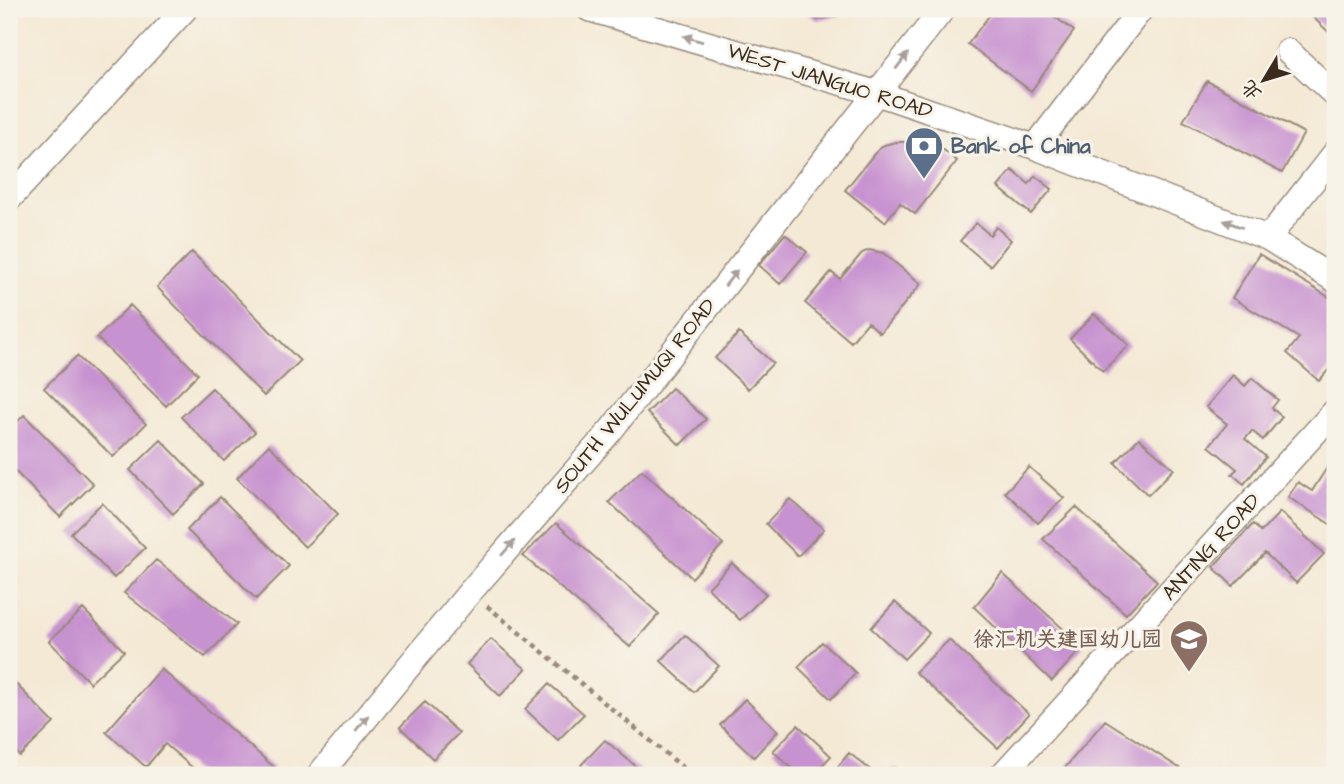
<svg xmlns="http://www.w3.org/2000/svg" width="1344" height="784" font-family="'Architects Daughter','LXGW WenKai TC',sans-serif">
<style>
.building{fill:#c792d0}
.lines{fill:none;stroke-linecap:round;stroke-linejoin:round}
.minor-casing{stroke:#988a7a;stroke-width:27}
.path{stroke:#988a7a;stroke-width:4.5;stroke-dasharray:5 5;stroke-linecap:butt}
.minor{stroke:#fff;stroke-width:24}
.oneway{fill:#a79f9a}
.labels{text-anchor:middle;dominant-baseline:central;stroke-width:6;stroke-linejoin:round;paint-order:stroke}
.street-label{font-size:21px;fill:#3b2a1e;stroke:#f7f3e8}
.service-label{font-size:21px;font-weight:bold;fill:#4e5e75;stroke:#f7f3e8;text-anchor:start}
.education-label{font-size:21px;font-weight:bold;fill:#785e54;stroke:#f7f3e8;text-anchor:end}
</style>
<rect width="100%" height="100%" fill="#f7f3e8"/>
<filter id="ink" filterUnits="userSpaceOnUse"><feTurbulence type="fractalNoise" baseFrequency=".0143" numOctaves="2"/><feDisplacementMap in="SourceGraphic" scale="14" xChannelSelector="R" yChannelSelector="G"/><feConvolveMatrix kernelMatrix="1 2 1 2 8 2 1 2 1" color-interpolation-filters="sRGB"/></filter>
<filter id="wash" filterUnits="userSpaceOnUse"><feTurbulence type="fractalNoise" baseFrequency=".00686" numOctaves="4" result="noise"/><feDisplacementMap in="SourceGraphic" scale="28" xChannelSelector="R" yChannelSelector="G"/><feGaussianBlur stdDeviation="1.57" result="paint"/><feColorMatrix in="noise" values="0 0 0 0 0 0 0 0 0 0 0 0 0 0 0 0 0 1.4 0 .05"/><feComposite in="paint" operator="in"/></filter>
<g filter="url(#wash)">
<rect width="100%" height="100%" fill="#f4e9d5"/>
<g id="blocks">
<path class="building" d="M801 9H845L840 15 817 20Z
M994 9H1044L1074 31 1031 91 968 44Z
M1304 9H1335V38Z
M1207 81 1304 133 1282 173 1183 121Z
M896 142H907L919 145 928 152 935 143 957 161 915 214 900 203 885 222 845 190 874 154 884 145Z
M1012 170 1029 184 1035 176 1052 189 1031 214 998 187Z
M976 223 990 235 996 227 1011 240 990 266 960 241Z
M785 234 807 252 780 284 759 265Z
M869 250 883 253 921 284 880 333 868 322 851 342 805 303 831 272 840 279 862 253Z
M192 252 300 361 264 396 157 287Z
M1259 254 1335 301V321L1333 326 1335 362 1319 381 1287 353 1299 338 1232 298Z
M130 305 198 374 166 406 97 338Z
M1094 314 1129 345 1103 371 1070 339Z
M739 333 773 363 748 389 715 358Z
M77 356 146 424 113 457 44 388Z
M1233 375 1245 386 1252 378 1278 400 1272 408 1282 417 1263 440 1252 431 1245 439 1266 457 1244 484 1232 474 1237 469 1209 446 1227 424 1206 407Z
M212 388 255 432 224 461 181 417Z
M672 388 706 419 680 445 647 413Z
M24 415 93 484 60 517 9 465V431Z
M1139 438 1174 469 1148 495 1115 463Z
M161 440 204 484 173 514 130 470Z
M269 445 338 514 305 547 237 478Z
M1328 466 1335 470V523L1333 526 1288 497 1298 482 1312 491Z
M1029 467 1064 498 1038 523 1005 492Z
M642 470 723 544 692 578 609 502Z
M220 497 289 566 256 599 187 530Z
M790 499 824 529 798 556 766 524Z
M102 503 145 548 114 578 71 533Z
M1076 507 1157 581 1126 614 1043 539Z
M1280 512 1324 554 1296 583 1265 553 1233 586 1213 567 1253 524 1261 532Z
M556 523 659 614 630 647 523 556Z
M156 560 237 624 205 657 124 593Z
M732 563 766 594 740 620 708 588Z
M1002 573 1083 647 1052 681 974 607Z
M895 602 929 633 904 659 871 628Z
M83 609 124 651 90 683 49 641Z
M685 635 719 666 694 692 661 661Z
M491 639 526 669 500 696 467 664Z
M949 640 1029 714 998 748 915 672Z
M822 642 856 673 831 699 798 667Z
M161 669 274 767 267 775H201L165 744 146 767 106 732Z
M13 681 54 723 20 756 9 745V685Z
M549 684 584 714 558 740 525 709Z
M745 699 778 731 754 757 720 725Z
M425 702 459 733 433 759 400 727Z
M1105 720 1190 775H1059Z
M798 725 831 756 813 775H799L773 751Z
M605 740 640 770 635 775H592L581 765Z
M849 753 877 775H831Z
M895 768 904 775H883L887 771Z"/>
</g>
</g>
<g filter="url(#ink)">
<use href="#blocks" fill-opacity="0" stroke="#988a7a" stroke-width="2"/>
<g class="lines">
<g class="minor-casing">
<path id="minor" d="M589 9 876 93 1035 147 1268 238 1335 280
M1288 51 1335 95
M1035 147 1141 9
M9 199 185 9
M1268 238 1335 153
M319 775 470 592 611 430 943 9
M1002 775 1335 411"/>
</g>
<path class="path" d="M487 606 692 775"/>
<use href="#minor" class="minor"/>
</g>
<defs><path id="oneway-solid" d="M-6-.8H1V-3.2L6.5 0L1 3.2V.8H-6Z" transform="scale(1.75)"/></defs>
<g class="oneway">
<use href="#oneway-solid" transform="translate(693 39) rotate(-164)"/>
<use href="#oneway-solid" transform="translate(902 61) rotate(-52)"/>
<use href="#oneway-solid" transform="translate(1233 224) rotate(-159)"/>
<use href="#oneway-solid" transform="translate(731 278) rotate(-52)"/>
<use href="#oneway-solid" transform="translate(508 548) rotate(-49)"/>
<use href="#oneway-solid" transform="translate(362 723) rotate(-50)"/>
</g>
</g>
<defs>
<g id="bank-pin" transform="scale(2.0125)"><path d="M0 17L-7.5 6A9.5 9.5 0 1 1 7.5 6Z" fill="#5c6f8a" stroke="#f7f3e8"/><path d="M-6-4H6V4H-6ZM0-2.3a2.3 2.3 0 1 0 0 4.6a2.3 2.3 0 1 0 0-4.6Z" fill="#fff"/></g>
<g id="school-pin" transform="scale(2.0125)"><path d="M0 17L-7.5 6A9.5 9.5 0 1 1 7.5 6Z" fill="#8d6e63" stroke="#f7f3e8"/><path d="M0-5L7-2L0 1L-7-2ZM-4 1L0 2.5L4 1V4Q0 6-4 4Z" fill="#fff"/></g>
</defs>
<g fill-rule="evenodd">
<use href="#bank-pin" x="924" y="146"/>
<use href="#school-pin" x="1189" y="639"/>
</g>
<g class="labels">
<g class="street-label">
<text transform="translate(830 81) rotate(17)">WEST JIANGUO ROAD</text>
<text transform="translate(635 396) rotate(-51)">SOUTH WULUMUQI ROAD</text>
<text transform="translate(1211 547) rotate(-48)">ANTING ROAD</text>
</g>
<g class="service-label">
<text x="951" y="146">Bank of China</text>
</g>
<g class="education-label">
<text x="1162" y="639">徐汇机关建国幼儿园</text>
</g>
</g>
<rect width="1344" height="784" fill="none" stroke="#f7f3e8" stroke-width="35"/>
<g transform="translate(1264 80) rotate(232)" stroke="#f7f3e8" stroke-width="5" paint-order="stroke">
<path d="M0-5L12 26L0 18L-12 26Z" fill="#3b2a1e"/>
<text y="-10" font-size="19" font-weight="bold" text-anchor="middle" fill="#3b2a1e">北</text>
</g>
</svg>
